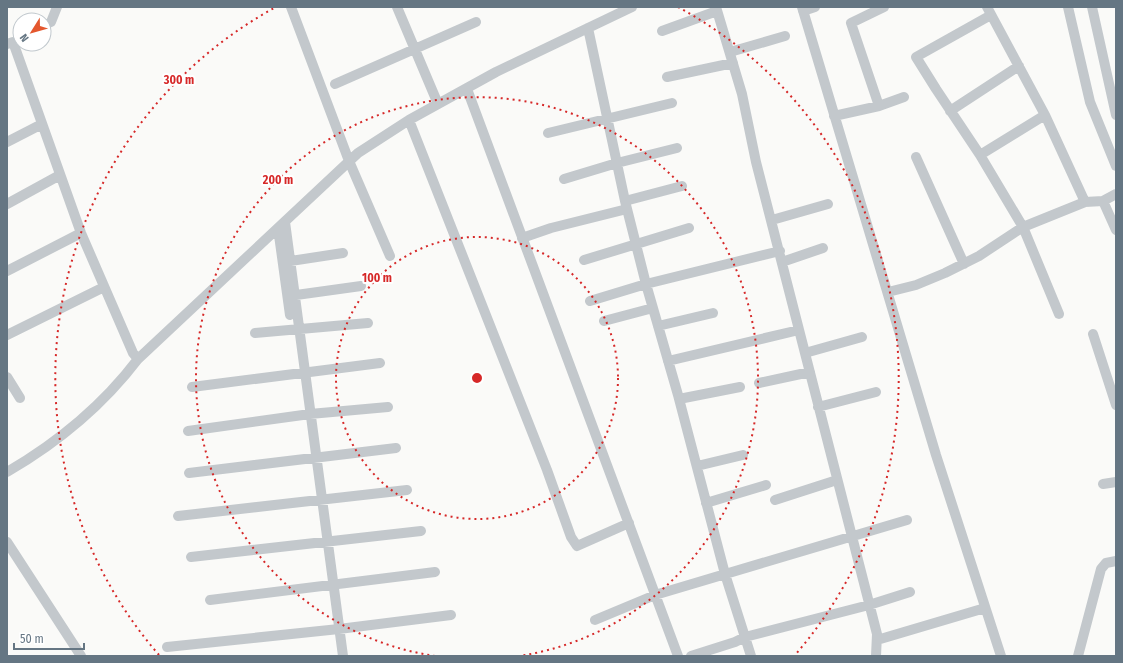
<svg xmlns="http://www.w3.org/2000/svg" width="1123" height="663" font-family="'Fira Sans Condensed',sans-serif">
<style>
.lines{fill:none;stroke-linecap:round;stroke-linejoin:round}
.street{stroke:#c3c8cc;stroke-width:10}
.ring{fill:none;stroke:#d62828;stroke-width:2;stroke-dasharray:2 4}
.centre{fill:#d62828;stroke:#fff;stroke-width:2}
.ring-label{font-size:12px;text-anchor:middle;font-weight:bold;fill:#d62828;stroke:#fff;stroke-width:4;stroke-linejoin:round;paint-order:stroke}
</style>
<rect width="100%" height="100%" fill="#fafaf8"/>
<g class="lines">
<path class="street" d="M291 7 349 161 390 256
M397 7 438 104
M716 7 742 94 756 162 877 634 876 656
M802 7 936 455 1001 656
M987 7 1045 115 1085 202
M1068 7 1090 102 1116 166
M1092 7 1116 115
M803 11 815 7
M991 15 916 57 936 89 980 155 1023 227 1059 314
M44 25 51 22 57 7
M588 28 625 201 646 284 678 395 725 574 751 656
M662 31 717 11
M7 44 13 42 81 233 133 353 138 359
M730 52 785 36
M667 77 733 63
M335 84 476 22
M467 89 678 656
M879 106 851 23 884 7
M950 111 1019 66
M834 116 879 106 904 97
M409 120 547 470 571 537 577 546 629 523
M548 133 672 103
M7 142 42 124
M980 155 1045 115
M916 157 964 264
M564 179 617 163 677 148
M625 201 682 186
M1103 201 1116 230
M7 204 60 175
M772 220 828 204
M285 222 343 656
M278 228 290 315
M522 238 551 228 627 209
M584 260 689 228
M284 262 343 253
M782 262 823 248
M7 271 81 233
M888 292 916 285 945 273 979 256 1023 227 1085 202 1103 201 1116 194
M289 296 361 286
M590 301 646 284 780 251
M604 321 653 308
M658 326 713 313
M255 333 368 323
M1093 334 1116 405
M7 335 104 287
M805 353 862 337
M668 361 799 330
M7 377 20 398
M759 383 810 372
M192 387 380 363
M679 399 740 387
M818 407 876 392
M188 431 310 414 388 407
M697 466 743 455
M7 472C57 443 103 405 138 359L358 153 409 120 496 72 632 7
M189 473 396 448
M1103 484 1116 482
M775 500 837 480
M706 503 766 485
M178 516 407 490
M7 542 81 656
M191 557 421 531
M210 600 435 572
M595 620 655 595 907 520
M877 640 985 608
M167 647 339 629 451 615
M691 656 735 642 745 637 869 605 910 592
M1078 656 1101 569 1106 563 1116 561"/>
</g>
<g class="ring">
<circle cx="477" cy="378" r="141"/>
<path d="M435 656A281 281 0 1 1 519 656"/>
<path d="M159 655A422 422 0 0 1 276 7M678 7A422 422 0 0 1 795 655"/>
</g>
<circle cx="477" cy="378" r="6" class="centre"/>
<g class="ring-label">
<text x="179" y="84">300 m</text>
<text x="278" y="184">200 m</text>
<text x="377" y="282">100 m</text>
</g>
<rect width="1123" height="663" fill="none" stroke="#657683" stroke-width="16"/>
<g transform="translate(32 32) rotate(233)"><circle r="19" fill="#ffffff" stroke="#c1c8cd"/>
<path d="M0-3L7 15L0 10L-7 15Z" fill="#e4572e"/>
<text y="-6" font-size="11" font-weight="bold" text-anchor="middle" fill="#657683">N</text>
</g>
<path d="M14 643v6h70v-6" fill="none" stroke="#657683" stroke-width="2"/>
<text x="20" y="643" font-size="12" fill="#657683" stroke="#ffffff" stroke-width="3" paint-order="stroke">50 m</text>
</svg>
